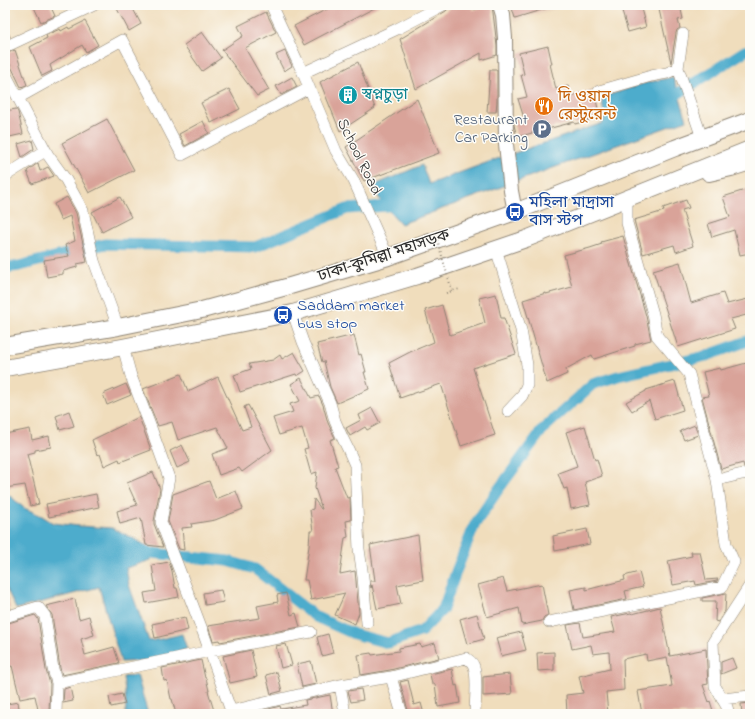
<svg xmlns="http://www.w3.org/2000/svg" width="755" height="719" font-family="'Indie Flower','Noto Sans Bengali',sans-serif">
<style>
.built{fill:#e7cfb6}
.water{fill:#4daccc;stroke:#3c6c7c}
.lines{fill:none;stroke-linecap:round;stroke-linejoin:round}
.canal{stroke:#4daccc;stroke-width:11}
.building{fill:#d9a399}
.minor-casing{stroke:#8e8474;stroke-width:12}
.major-casing{stroke:#8e8474;stroke-width:16}
.highway-casing{stroke:#8e8474;stroke-width:18}
.path{stroke:#8e8474;stroke-width:2;stroke-dasharray:1 3;stroke-linecap:butt}
.minor{stroke:#fff;stroke-width:11}
.major{stroke:#fff;stroke-width:14}
.highway{stroke:#fff;stroke-width:16}
.path-bridge{stroke:#8e8474;stroke-width:2;stroke-dasharray:1 3;stroke-linecap:butt}
.labels{text-anchor:middle;dominant-baseline:central;stroke-width:3;stroke-linejoin:round;paint-order:stroke}
.culture-label{font-size:16px;fill:#0d838f;stroke:#fdfcf7;text-anchor:start}
.food-label{font-size:16px;fill:#c56008;stroke:#fdfcf7;text-anchor:start}
.service-label{font-size:16px;fill:#4e5e75;stroke:#fdfcf7;text-anchor:end}
.street-label{font-size:16px;fill:#2b2b2b;stroke:#fdfcf7}
.transit-label{font-size:16px;fill:#164399;stroke:#fdfcf7;text-anchor:start}
</style>
<rect width="100%" height="100%" fill="#fdfcf7"/>
<filter id="ink" filterUnits="userSpaceOnUse"><feTurbulence type="fractalNoise" baseFrequency=".025" numOctaves="2"/><feDisplacementMap in="SourceGraphic" scale="8" xChannelSelector="R" yChannelSelector="G"/><feConvolveMatrix kernelMatrix="1 2 1 2 8 2 1 2 1" color-interpolation-filters="sRGB"/></filter>
<filter id="wash" filterUnits="userSpaceOnUse"><feTurbulence type="fractalNoise" baseFrequency=".012" numOctaves="4" result="noise"/><feDisplacementMap in="SourceGraphic" scale="16" xChannelSelector="R" yChannelSelector="G"/><feGaussianBlur stdDeviation="0.9" result="paint"/><feColorMatrix in="noise" values="0 0 0 0 0 0 0 0 0 0 0 0 0 0 0 0 0 1.4 0 .05"/><feComposite in="paint" operator="in"/></filter>
<g filter="url(#wash)">
<rect width="100%" height="100%" fill="#f0ddbc"/>
<path class="built" d="M509 5H566L514 22Z"/>
<path class="water" d="M673 77 687 120 550 169 401 224C392 213 378 202 375 188L377 184 422 165 429 184 494 160 603 123C606 115 602 108 602 100L606 96 646 83Z
M9 495 24 508 42 516 53 523 79 526 112 528 135 539 148 548 151 560 126 568 129 585 149 641 161 639 182 634 187 649 172 654 145 661 121 662 99 587 16 609 5 585V496Z
M137 675 148 714H126L125 691 123 677Z"/>
<g class="lines">
<path class="canal" d="M666 101 745 51 750 50
M5 268 19 266 105 244 255 247 347 209 400 205
M135 548 152 553 228 561 255 569 316 617 354 634 388 643 422 631 443 609 457 569 475 524 498 490 543 429 593 384 618 376 706 356 750 340"/>
</g>
<g id="blocks">
<path class="building" d="M33 5H50L55 16 41 22Z
M115 5H131L141 24 129 31Z
M335 5H380L304 45 294 26Z
M450 5H472V10L492 5 497 46V55L481 60V53L416 89 400 39 446 11 449 8Z
M511 5H551V7L515 18Z
M620 5H640L646 27 628 32Z
M658 5H680L683 19 678 20 680 28 677 30 676 33 671 63Z
M266 12 276 32 245 48 269 90 257 96 222 50 243 36 238 26Z
M85 21 98 45 86 52 82 45 50 65 52 71 42 76 30 47 47 38 46 35 60 29 61 31 68 27 69 29Z
M5 27H6L10 37 5 39Z
M202 32 221 58 202 71 184 45Z
M548 46 552 64H550L556 89 568 86 571 96 592 90V93L595 96 600 117 575 124 574 122 517 137 514 125V120L524 118 518 99 527 97 521 75 524 74 519 53Z
M15 50 27 85 21 87 5 54Z
M285 51 292 66 284 71 276 55Z
M358 62 375 108 340 131 320 82Z
M490 70H497V101L496 112H487Z
M292 77 297 87 281 95 276 86Z
M229 89 240 109 211 123 201 103Z
M417 99 439 153 364 181 346 147Z
M16 109 18 112 23 134 5 138V111Z
M107 119 134 170 89 193 62 143Z
M203 121 209 133 185 146 179 134Z
M32 140 34 149 22 157 18 144Z
M38 163 40 171 48 167 54 176 32 184 27 171Z
M748 189 750 197V253L740 255 734 230 712 237 708 224 730 217 723 197Z
M67 197 76 213 87 262 77 264V267L63 271V274L47 277 44 260 69 256 65 245 75 241 70 216 61 220 54 204Z
M120 197 131 217 102 232 92 212Z
M686 200 689 208 682 210 693 246 676 252 674 245 643 254 634 220 664 211 663 208Z
M623 236 646 316 651 340 635 344V346L594 359 592 355 566 369 567 374 547 383 523 300 546 293V294L572 287 564 255 590 248 602 244 601 242Z
M680 262 691 303 723 293 727 304 748 299 750 308V314L731 319 735 329 678 347 653 270Z
M496 294 501 318H504L516 354 473 368 495 435 461 446 441 384 400 398 389 363 410 352 434 342 425 310 442 305 450 335 485 323 479 298Z
M354 335 359 355 361 354 366 372H364L369 389 337 403 330 387 324 361 322 362 317 344Z
M294 352 305 371 297 376 296 374 240 392 234 375 251 369 249 364 273 360 280 355 282 359Z
M750 362V466L744 467 743 463 721 469 702 397 709 396 703 372 720 368 721 370Z
M181 374 188 391 218 377 242 430 251 427 244 407 248 405 272 450 242 472 239 468 219 475 212 454 228 448 217 427 178 440 172 422 158 426 143 389Z
M301 378 311 398 319 396 323 405 328 423 335 438 330 440 338 466 335 467 347 498 350 497 351 520 346 521 348 537 345 538 340 574 355 571 359 613 355 624 335 615 345 593 311 600 307 580H304L309 546 310 531H313L310 510 313 509 314 499 321 509H322L315 488 317 472 311 474 304 449 308 448 302 428 279 435 273 418 293 412 290 404 300 401 291 384Z
M675 381 683 410 655 419 649 401 632 411 626 402 646 391V390Z
M126 384 131 395 107 405 103 394Z
M372 408 380 423 367 430 365 427 350 436 346 428 361 420 359 415Z
M69 411 74 426 60 430 56 416Z
M139 417 151 450 120 462 119 459 104 466 100 454 97 455 92 440Z
M695 425 698 435 684 440 680 431Z
M585 426 595 460 597 459 602 476 585 482 590 505 571 509 567 488 564 489 558 473 577 466 566 432Z
M30 429 32 440 49 436 51 447 35 450V452L27 454 39 504 30 506 25 485 5 488V434Z
M182 445 190 462 177 468 170 451Z
M153 472 160 489 154 521V524L163 547 146 545 141 518 120 524 117 511 137 505 127 483Z
M209 481 216 499 236 491 243 509 215 520 191 524 192 527 182 528 184 550 179 549 168 521 173 494Z
M96 494 99 507 49 517 46 504Z
M587 529 590 544 555 551 553 536Z
M418 535 423 580 397 585 401 604 377 609 372 585 371 588 370 581H375L370 545Z
M691 552H700L706 580 718 579 717 581 696 585 695 581 673 585 668 561 692 556Z
M169 562 172 571 175 588H177L179 597 146 603 144 593 156 591 152 565Z
M639 572 643 587 625 591 627 599 574 610 570 590 586 587V590L625 580 624 576Z
M503 578 507 591 542 584 548 615 544 617 542 621 522 625 519 608 487 617 478 585Z
M221 590 224 602 205 605 203 593Z
M286 593 291 615 296 613 300 627 220 642 219 640 213 641 208 626 260 618 257 606 278 602 277 595Z
M726 593 725 611 718 622 715 621 716 601H702V598Z
M5 599H8L10 608 5 610Z
M75 599 79 619 89 616 94 635 81 639 85 655 114 647 119 663 62 675 60 668 52 615 46 606Z
M660 607 670 656 706 649 708 684 703 685 709 702 710 701 714 714H642L638 691 672 686 667 657 647 661 646 654 623 659 624 690 606 692 608 714H567L566 695 583 693 579 676 610 669 609 652 593 654 591 645 572 649 567 625 580 623 583 637 615 632 611 617 631 613 632 614Z
M477 614 484 639 467 644 460 619Z
M35 615 38 619 46 670 50 684 49 712 40 714H39L35 696 20 699 12 666 5 668V624Z
M185 617 188 630 155 638 152 624Z
M521 632 526 650 501 656 496 638Z
M328 634 333 653 322 656 317 637Z
M435 643 439 658 390 670 361 675 358 655 371 653 372 655 399 651V648L420 644 421 647Z
M286 644 292 665 281 668 276 646Z
M251 650 257 677 230 683 223 656Z
M554 652V670L538 671 537 653Z
M732 658 736 668 721 674V662Z
M201 660 205 678H206L209 691H208L215 714H176L172 699H171L167 680 164 681 162 668Z
M311 661 316 684 302 687 297 664Z
M452 669 455 686 457 685 460 703 438 707 435 684H432L430 674Z
M277 672 282 691 271 694 266 675Z
M510 674 512 694 483 696V677Z
M408 680 414 705 421 703 424 714H409L400 682Z
M70 687 73 701 63 703 64 689Z
M361 689 363 700 351 702 348 691Z
M122 694 125 704 111 707 109 697Z
M330 695 333 714H254V713L280 706 281 709 306 705 305 700Z
M18 702 20 714H9L7 704Z
M750 703V714H742L741 704Z"/>
</g>
</g>
<g filter="url(#ink)">
<use href="#blocks" fill-opacity="0" stroke="#8e8474" stroke-width="1"/>
<g class="lines">
<g class="minor-casing">
<path id="minor" d="M271 5 303 73 336 151 354 181 388 257
M683 34 678 68 700 132
M5 47 94 5
M5 73 48 155 66 180 83 211 94 261 118 327
M303 73 397 29 443 5
M599 91 651 76 667 73 678 68
M18 98 122 40 182 155 309 88
M5 176 45 151
M627 198V223L653 314 657 336 689 374 717 480
M496 249 521 330 527 365V385L522 396 508 411
M293 313 303 342 330 403 335 421 342 437 348 449 355 465 359 549 363 577 367 623
M123 347 131 376 151 428 169 478 161 522 203 632 232 714
M5 617 38 607 45 616 53 669 57 683 56 714
M549 622 722 587 734 562 726 544 717 480 742 474 750 473
M391 677 402 714
M57 683 210 651 311 632
M340 685 345 714
M722 699 750 696
M231 711 340 685 391 677 466 658C469 660 473 662 474 667 478 678 475 702 475 714
M729 714 727 707 715 686 713 642 750 585"/>
</g>
<g class="major-casing">
<path id="major" d="M500 5 503 15 505 38 506 144 511 191 515 212"/>
</g>
<g class="highway-casing">
<path id="highway" d="M709 173 731 168 750 162
M5 346 118 327 202 310 290 286 388 257 515 212 675 148 750 120
M5 368 123 347 293 313 417 276 526 239 750 149"/>
</g>
<path class="path" d="M446 293 452 291 460 289"/>
<use href="#minor" class="minor"/>
<use href="#major" class="major"/>
<use href="#highway" class="highway"/>
<path class="path-bridge" d="M435 232 452 291"/>
</g>
</g>
<defs>
<g id="building-disc" transform="scale(1)"><circle r="9.5" fill="#0f9aa8" stroke="#fdfcf7"/><path d="M-4-6H4V6H1V3H-1V6H-4ZM-2.5-4.3h1.7v1.8h-1.7ZM.8-4.3h1.7v1.8H.8ZM-2.5-1h1.7V.8h-1.7ZM.8-1h1.7V.8H.8Z" fill="#fff"/></g>
<g id="restaurant-disc" transform="scale(1)"><circle r="9.5" fill="#e8710a" stroke="#fdfcf7"/><path d="M-5-6h1v4h1v-4h1v4h1v-4h1v5L-1.5 .5V6h-2V.5L-5-1ZM5-6V6H3V1.5H1.5Q1.5-4 5-6Z" fill="#fff"/></g>
<g id="parking-disc" transform="scale(1)"><circle r="9.5" fill="#5c6f8a" stroke="#fdfcf7"/><path d="M-3.5-5.5H1a3.5 3.5 0 0 1 0 7H-1V5.5H-3.5ZM-1-3.4V-.6H.8a1.4 1.4 0 0 0 0-2.8Z" fill="#fff"/></g>
<g id="bus-disc" transform="scale(1)"><circle r="9.5" fill="#1a4fb4" stroke="#fdfcf7"/><path d="M-5-6H5V4H4V6H2V4H-2V6H-4V4H-5ZM-3.5-4V0h7V-4ZM-3.5 1.2v1.5H-2V1.2ZM2 1.2v1.5H3.5V1.2Z" fill="#fff"/></g>
</defs>
<g fill-rule="evenodd">
<use href="#building-disc" x="348" y="95"/>
<use href="#restaurant-disc" x="544" y="106"/>
<use href="#parking-disc" x="542" y="129"/>
<use href="#bus-disc" x="515" y="212"/>
<use href="#bus-disc" x="283" y="315"/>
</g>
<g class="labels">
<g class="culture-label">
<text x="362" y="95">স্বপ্নচুড়া</text>
</g>
<g class="food-label">
<text x="558" y="97">দি ওয়ান<tspan x="558" dy="18">রেস্টুরেন্ট</tspan></text>
</g>
<g class="service-label">
<text x="528" y="120">Restaurant<tspan x="528" dy="18">Car Parking</tspan></text>
</g>
<g class="street-label">
<text transform="translate(359 157) rotate(64)">School Road</text>
<text transform="translate(384 256) rotate(-18)">ঢাকা–কুমিল্লা মহাসড়ক</text>
</g>
<g class="transit-label">
<text x="529" y="203">মহিলা মাদ্রাসা<tspan x="529" dy="18">বাস স্টপ</tspan></text>
<text x="297" y="306">Saddam market<tspan x="297" dy="18">bus stop</tspan></text>
</g>
</g>
<rect width="755" height="719" fill="none" stroke="#fdfcf7" stroke-width="20"/>
</svg>
